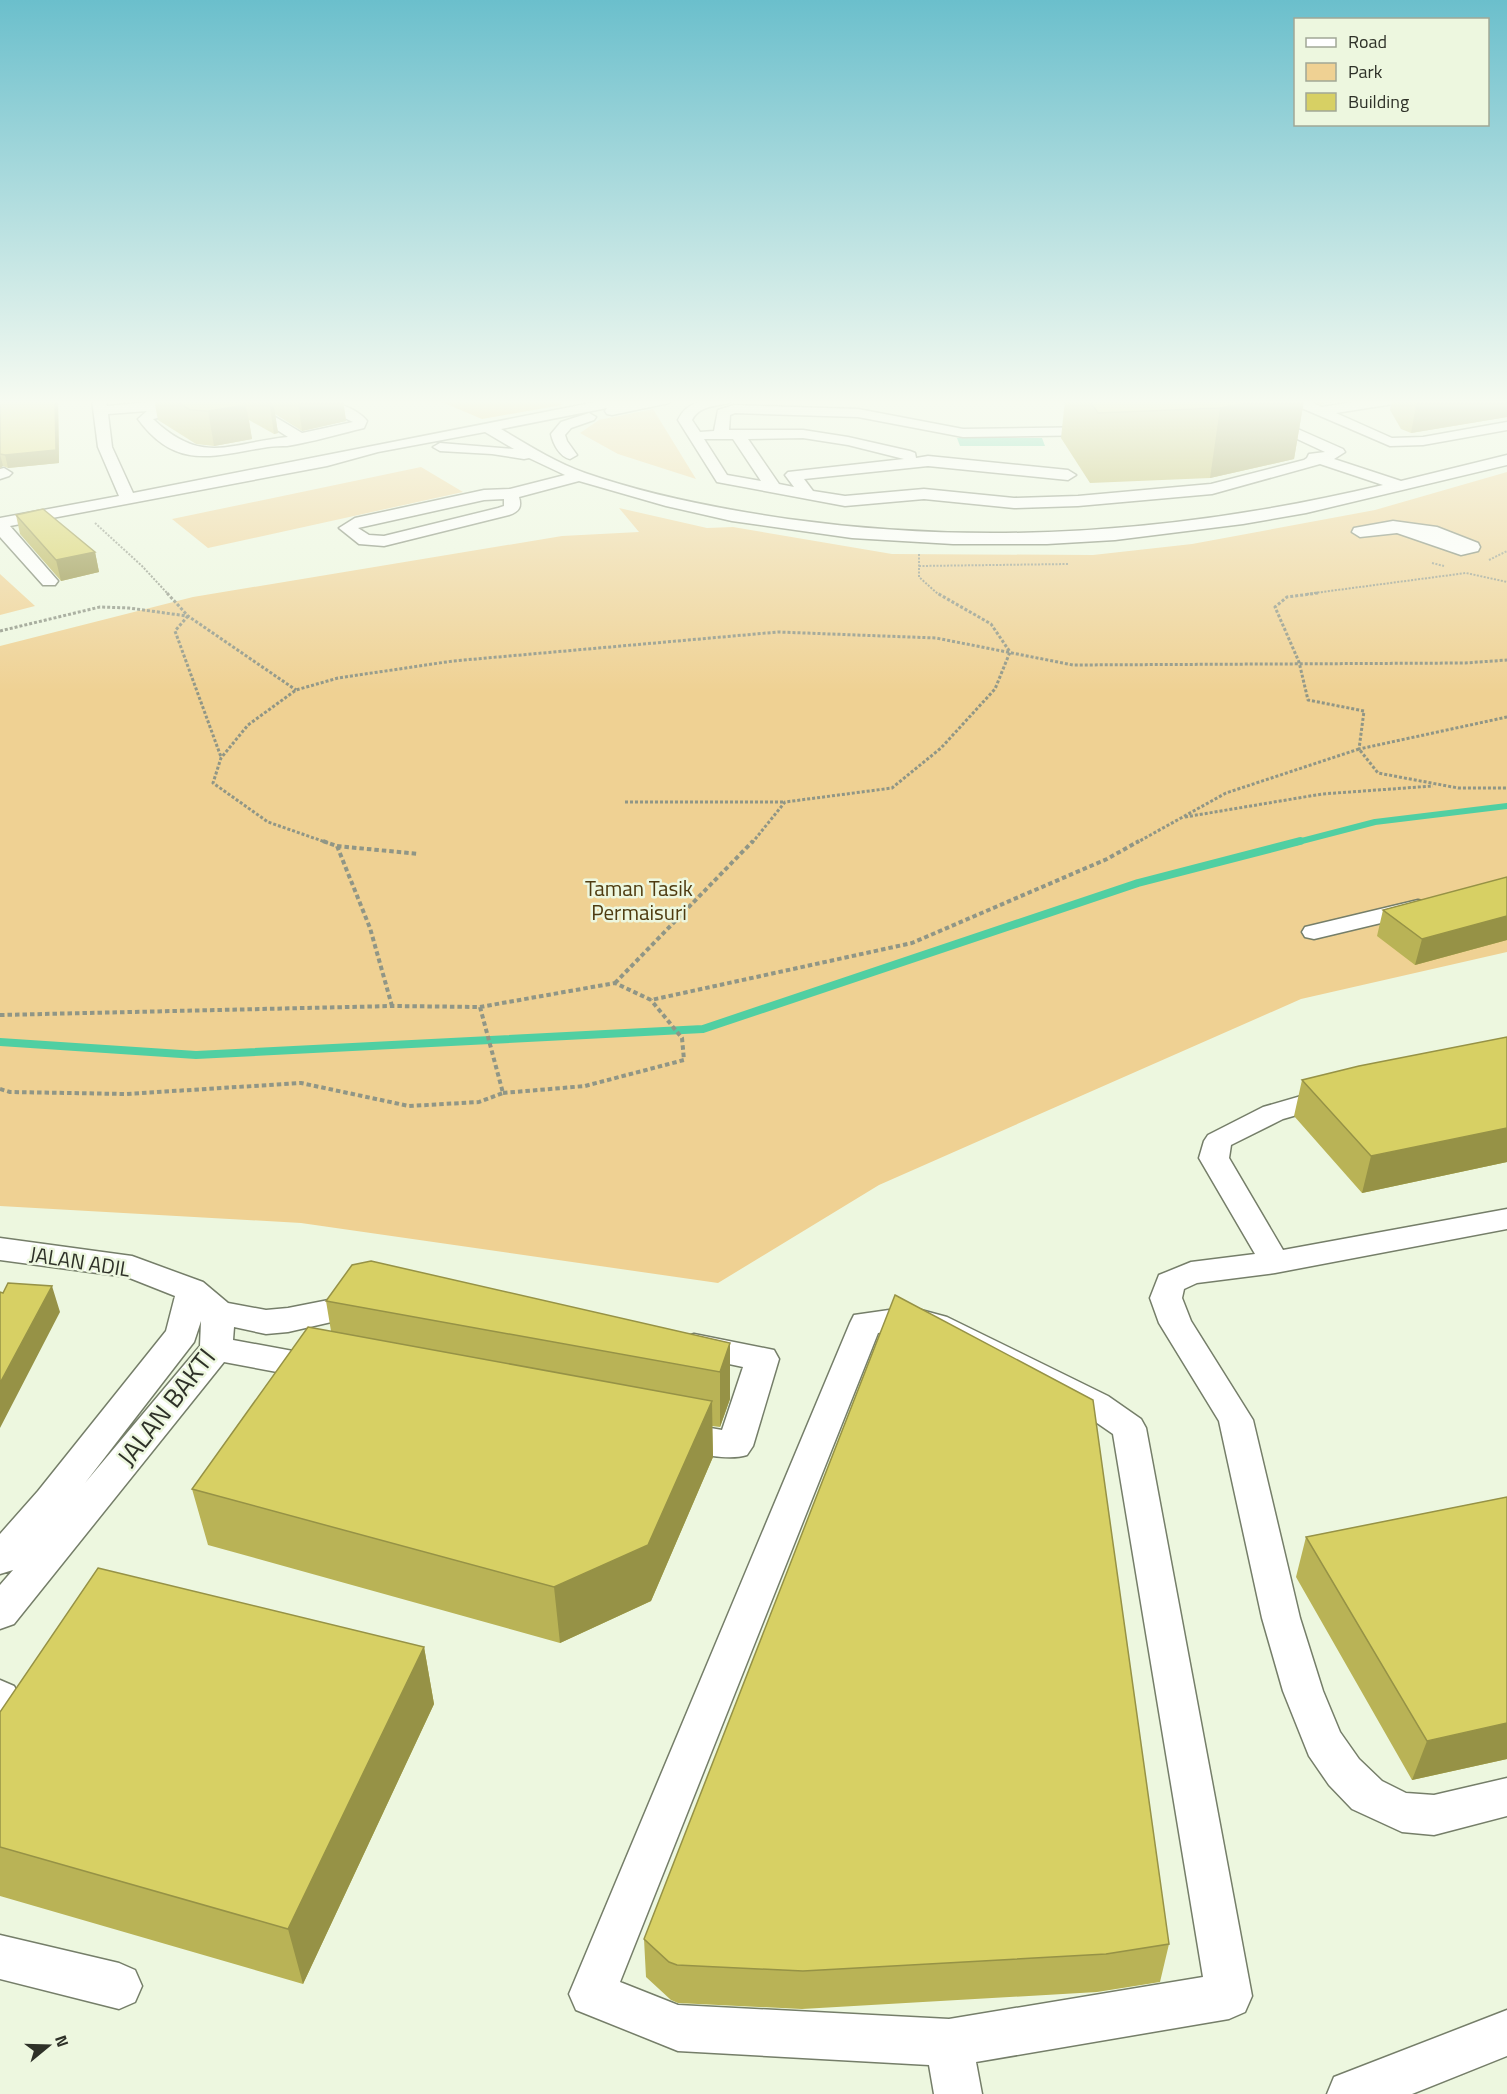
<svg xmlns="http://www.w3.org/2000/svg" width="1507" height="2094" font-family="'Titillium Web',sans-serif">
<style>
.green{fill:#efd193}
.forest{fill:#eabd57}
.water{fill:#50cfa2}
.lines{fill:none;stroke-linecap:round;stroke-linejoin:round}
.stream-far1{stroke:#50cfa2;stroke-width:6}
.stream{stroke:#50cfa2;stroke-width:8}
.minor-casing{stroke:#757e69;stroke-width:3}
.path-far2{stroke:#909686;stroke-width:2;stroke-dasharray:2 1.5;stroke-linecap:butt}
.path-far1{stroke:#909686;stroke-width:3;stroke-dasharray:3 2;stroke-linecap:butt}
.path{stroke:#909686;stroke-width:4;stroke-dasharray:4.5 3;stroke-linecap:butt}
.minor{fill:#fff;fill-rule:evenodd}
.wall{fill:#b9b356}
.shaded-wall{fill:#969246}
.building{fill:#d7d064;stroke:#969246;stroke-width:1.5}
.labels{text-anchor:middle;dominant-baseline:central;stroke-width:5;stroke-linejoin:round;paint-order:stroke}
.park-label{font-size:21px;fill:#4e3b10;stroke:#edf7df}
.street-label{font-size:21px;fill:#2e3128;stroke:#edf7df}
.near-street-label{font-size:26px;fill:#2e3128;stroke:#edf7df}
</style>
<rect width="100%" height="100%" fill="#edf7df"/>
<path class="green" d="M653 409 696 479 618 454 580 433 599 420Z
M421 467 463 492 208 548 172 519Z
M1507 472V952L1301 999 879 1185 718 1283 301 1223 0 1206V646L193 597 562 536 639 532 619 508 707 528 733 527 892 554 1093 555 1192 544 1375 510Z
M0 574 35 606 0 615Z"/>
<path class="forest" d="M437 400H559L562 405 482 419Z"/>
<path class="water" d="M957 438H1042L1045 446H960Z"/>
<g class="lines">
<path class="stream-far1" d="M1294 843 1375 822 1507 806"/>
<path class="stream" d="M0 1042 196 1055 703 1029 1138 883 1300 841"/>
<g class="minor-casing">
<path id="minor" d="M92 400H106L107 406 171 400H221L219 403 198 406 197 410 153 419C203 466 229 443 288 437L230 400H247L302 433 353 422 317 405 316 400C332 400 357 408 367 421L364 428C339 434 312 442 287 446 281 446 275 446 268 447 215 455 177 472 138 419L147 411 108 414 112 447 133 493 606 400H635L633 402 671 400 669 403 612 415 607 414 605 411 607 408 501 429C528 445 555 462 585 473 651 496 720 509 788 519 990 547 1185 532 1383 485L1320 464 1212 494 1078 506 1014 508 924 499 845 506 717 482 678 420C688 398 710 400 731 400L729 403C715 406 699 406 692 420L700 432 714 431 718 410 734 405 858 409 963 429 1100 427 1107 431 1100 435 963 437 858 417 735 413 730 415 729 430H803L848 437 910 451 915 453 916 458 928 456 1068 470 1076 475 1068 480 928 466 804 479 813 491 845 496 924 489 1014 498 1078 496 1211 484 1304 460 1307 458 1309 454 1325 452 1261 422 1259 419 1261 416 1266 415 1343 449 1345 452 1334 459 1401 481 1507 455V465L1306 513 1243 524 1115 540 1047 544H953L852 538 732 521 666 506 579 481 519 497C522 507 519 512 509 515L384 546 359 544 339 528 355 518 484 490 510 489 565 475 529 458 524 459 492 454 440 451 433 447 440 443 514 449 485 432 378 452 327 466 10 526 58 581 55 585H43L0 537V518L119 496 98 447ZM803 438 848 445 904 459 788 472 785 475 794 487 779 484 748 439ZM704 439H733L761 481 727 475ZM504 499V506L498 508 384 536 369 535 358 528 484 500Z
M1288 400H1307L1322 407 1366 400H1400L1393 404 1336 413 1392 438 1423 437 1507 422V430L1423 445 1390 446 1290 403Z
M589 413 596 417 594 420 571 428 565 435 567 441 577 455 570 459C560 457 553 444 551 434L561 422Z
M4 468 12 473 9 476 0 479V469Z
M1393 521 1437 527 1478 543 1480 547 1478 551 1461 555 1397 533 1360 537 1352 532 1354 528Z
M1418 900 1427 902 1430 907 1427 912 1314 939 1305 937 1302 932 1305 927Z
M1332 1087 1342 1090 1346 1096 1342 1102 1283 1119 1231 1145 1229 1158 1283 1250 1507 1209V1229L1275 1273 1197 1283 1184 1289 1182 1298 1191 1321 1253 1420 1300 1618 1323 1691 1340 1732 1359 1759 1382 1781 1406 1793 1434 1795 1507 1778V1816L1434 1835 1402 1832 1352 1809 1329 1785 1309 1756 1283 1691 1262 1618 1219 1421 1159 1323 1150 1298 1159 1275 1191 1262 1255 1254 1199 1158 1204 1141 1208 1135 1263 1107Z
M0 1238 132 1256 203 1282 228 1303 266 1310 288 1308 364 1293 375 1296 380 1304 375 1312 288 1332 266 1334 234 1327 233 1340 320 1356 332 1359 337 1368 332 1377 320 1380 224 1362 14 1624 0 1629V1585L13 1570 0 1574V1534L38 1491 166 1331 175 1296 127 1277 0 1260ZM201 1321 200 1346 85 1483 194 1342Z
M910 1307 947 1317 1108 1396 1141 1419 1146 1428 1252 1996 1245 2012 1229 2019 976 2062 982 2094H934L929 2065 678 2051 576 2010 569 1994 850 1323 854 1315ZM910 1329 924 1333 1084 1414 1113 1434 1203 1977 949 2019 678 2005 620 1982 878 1333Z
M694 1334 774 1350 779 1359 753 1446 747 1455C725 1462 686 1451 664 1444L659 1435 664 1426 676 1422 722 1430 743 1367 682 1354 677 1346 682 1338Z
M0 1680 14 1686 23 1702 14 1729 0 1734Z
M0 1935 119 1963 135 1970 142 1986 135 2002 119 2009 0 1979Z
M1507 2010V2056L1412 2094H1327L1334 2077Z"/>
</g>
<path class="path-far2" d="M95 523 142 566 168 594
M919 554V577L938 594
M1489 560 1507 551
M1432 563 1444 566
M919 566 1069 564
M1307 594 1466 573 1507 582"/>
<path class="path-far1" d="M167 593 188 616 296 690
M1318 593 1287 597 1275 607 1299 662 1308 700 1364 711 1359 749 1507 717
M188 616 175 631 221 757
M0 631 100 607 129 608 187 616
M625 802H785
M1185 817 1322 794 1433 786
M328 843 268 822 213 783 221 758 248 725 296 690 338 678 453 661 778 632 936 638 1073 665 1465 663 1507 660
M752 843 785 802 892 788 941 748 995 689 1010 652 991 624 937 593
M1136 843 1226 793 1359 749 1378 773 1458 788H1507"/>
<path class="path" d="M323 841 337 846 370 928 392 1006
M337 846 419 854
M615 983 753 841
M0 1015 392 1006 480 1007 615 983 651 1000 912 943 1107 859 1139 841
M0 1089 10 1092 126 1094 301 1083 409 1106 479 1102 503 1093 480 1007
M503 1093 585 1086 684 1060 682 1038 651 1000"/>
<use href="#minor" class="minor"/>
</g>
<path class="wall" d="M0 400H58L59 463 8 468 3 466 0 468Z
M154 400H343L346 421 302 431 275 414 278 433 274 434 249 420 252 439 214 446 196 444 158 420Z
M1065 400H1304L1294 459 1210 478 1090 483 1061 438Z
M1311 400H1344L1320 404Z
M1392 400H1507V417L1411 433 1401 429 1390 410Z
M16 515 95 552 99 572 61 581 20 534Z
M1507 877V940L1415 965 1377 936 1383 910Z
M1507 1037V1162L1362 1193 1294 1116 1302 1080Z
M326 1301 730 1343V1399L720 1427 712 1426 713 1457 651 1601 560 1643 208 1545 192 1489 331 1331Z
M1507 1497V1759L1412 1780 1296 1577 1306 1537Z
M424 1647 434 1704 303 1984 0 1896V1712Z
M644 1939 1169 1944 1160 1982 1097 1992 802 2009 678 2003 671 2000 646 1977Z"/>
<path class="shaded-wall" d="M55 400H58L59 463 8 468 5 455Z
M269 400H273L278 433 274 434Z
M298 400H343L346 421 302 431Z
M1260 400H1304L1294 459 1210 478 1220 408Z
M1321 400H1344L1320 404Z
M1417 400H1507V417L1411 433Z
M246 405 252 439 214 446 208 411Z
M0 454 3 466 0 468Z
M95 552 99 572 61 581 56 560Z
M1507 916V940L1415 965 1422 939Z
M1507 1128V1162L1362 1193 1371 1156Z
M52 1286 60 1312 0 1428V1383Z
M730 1343V1399L720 1427V1372Z
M712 1401 713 1457 651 1601 560 1643 554 1587Z
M424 1647 434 1704 303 1984 288 1929Z
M1507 1723V1759L1412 1780 1427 1741Z"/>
<path class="building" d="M0 400H55L56 450 5 455 0 454Z
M174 400H238L246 405 208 411 190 410Z
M1089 400H1260L1220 408 1098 413Z
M43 509 95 552 56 560 16 515Z
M1507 877V916L1422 939 1383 910Z
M1507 1037V1128L1371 1156 1302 1080 1359 1066Z
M371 1261 730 1343 720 1372 326 1301 352 1265Z
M8 1283 52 1286 0 1383V1292L3 1293Z
M895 1295 1093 1400 1169 1944 1106 1954 803 1971 677 1965 669 1962 644 1939Z
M308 1327 712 1401 648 1545 554 1587 192 1489Z
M1507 1497V1723L1427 1741 1306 1537Z
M98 1568 424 1647 288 1929 0 1847V1712Z"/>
<linearGradient id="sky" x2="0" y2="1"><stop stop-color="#6bbfcc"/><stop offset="0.58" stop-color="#f7fbf1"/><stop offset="1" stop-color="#f7fbf1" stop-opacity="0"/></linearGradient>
<rect width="1507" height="693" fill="url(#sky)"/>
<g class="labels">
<g class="park-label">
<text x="639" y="888">Taman Tasik<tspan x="639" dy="24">Permaisuri</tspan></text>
</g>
<g class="street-label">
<text transform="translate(80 1261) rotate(9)">JALAN ADIL</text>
</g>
<g class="near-street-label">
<text transform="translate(166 1407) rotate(-52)">JALAN BAKTI</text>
</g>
</g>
<rect x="1294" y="18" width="195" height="108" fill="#edf7df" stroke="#a1a896" stroke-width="1.5"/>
<rect x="1306" y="38" width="30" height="9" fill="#ffffff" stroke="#a1a896" stroke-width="1.5"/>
<text x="1348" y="48" font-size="18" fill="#2e3128">Road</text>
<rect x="1306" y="63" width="30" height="18" fill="#efd193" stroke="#a1a896" stroke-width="1.5"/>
<text x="1348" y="78" font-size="18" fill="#2e3128">Park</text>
<rect x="1306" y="93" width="30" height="18" fill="#d7d064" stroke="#a1a896" stroke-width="1.5"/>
<text x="1348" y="108" font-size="18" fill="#2e3128">Building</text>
<g transform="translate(48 2046) rotate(71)" stroke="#edf7df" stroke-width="4.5" paint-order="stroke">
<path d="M0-4.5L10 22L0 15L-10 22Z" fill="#2e3128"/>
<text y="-9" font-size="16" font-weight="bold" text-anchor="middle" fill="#2e3128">N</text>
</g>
</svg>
